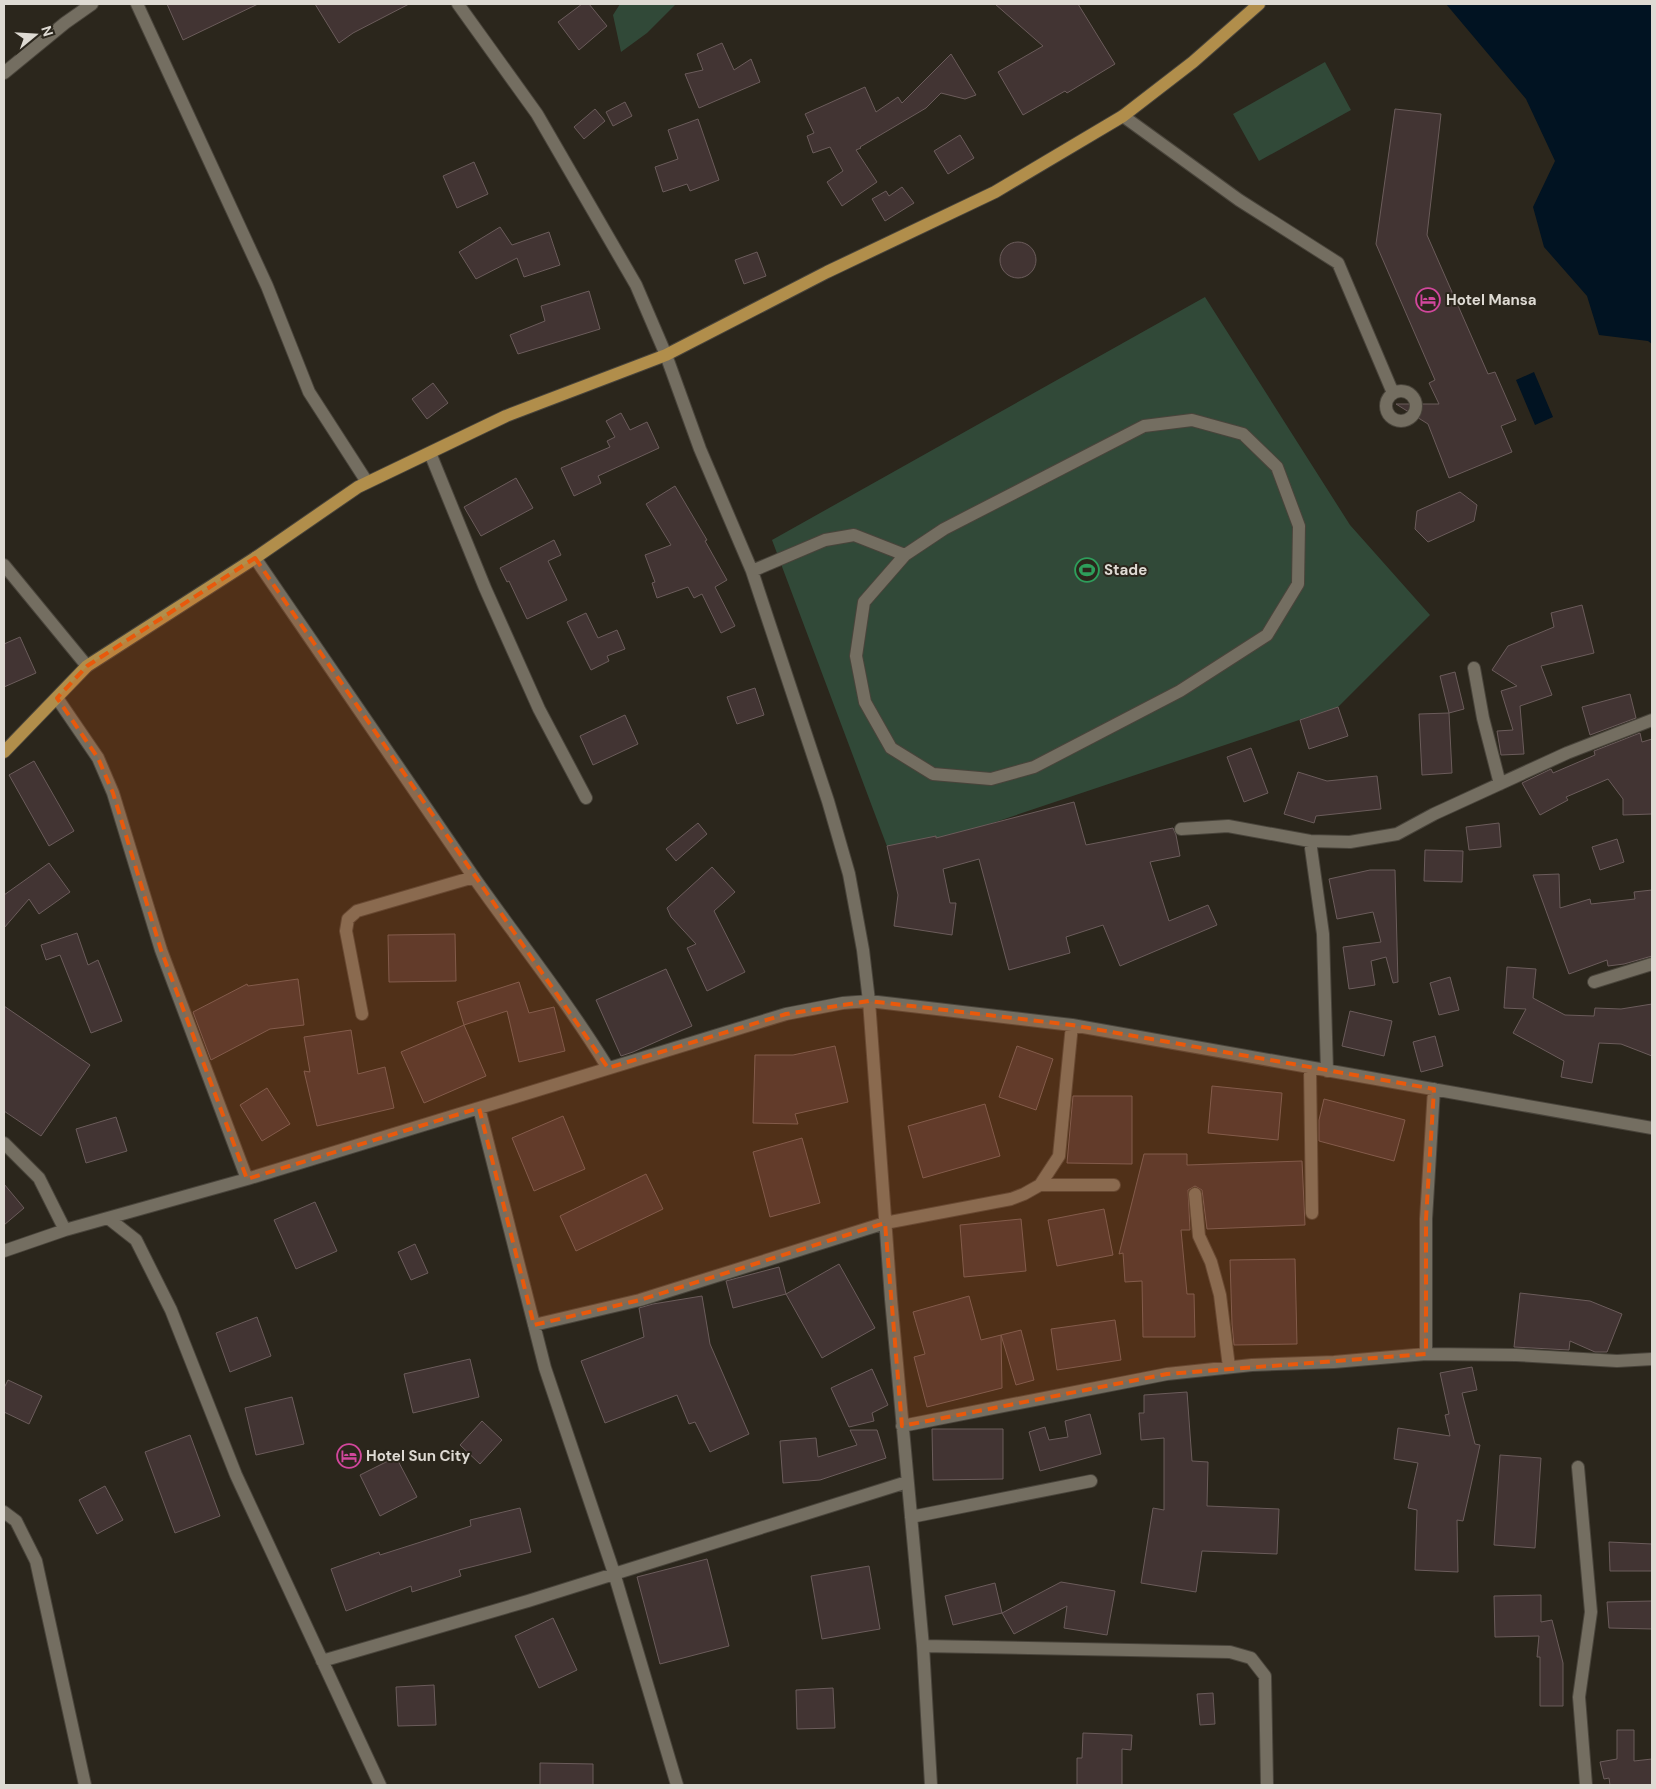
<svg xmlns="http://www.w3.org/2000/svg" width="1656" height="1789" font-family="'DM Sans',sans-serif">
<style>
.green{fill:#314938}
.water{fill:#011322}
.building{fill:#423433;stroke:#6b5c5b}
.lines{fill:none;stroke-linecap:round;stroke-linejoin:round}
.minor-casing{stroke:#49443b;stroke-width:14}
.major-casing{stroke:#49443b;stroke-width:14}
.minor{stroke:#746e61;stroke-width:12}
.major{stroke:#b18e4b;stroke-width:12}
.marked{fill:#e8590c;fill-opacity:0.2;stroke:#e8590c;stroke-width:4;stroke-dasharray:10 6;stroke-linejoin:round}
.labels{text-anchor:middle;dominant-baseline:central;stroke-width:4;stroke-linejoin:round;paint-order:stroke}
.poi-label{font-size:15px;font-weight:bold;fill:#dedad3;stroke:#2b261c;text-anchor:start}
</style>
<rect width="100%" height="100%" fill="#2b261c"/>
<path class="green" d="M620 4H676L647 33 621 52 613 15Z
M1325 62 1351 110 1259 161 1233 114Z
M1205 297 1350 525 1430 615 1338 707 891 857 772 540Z"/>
<path class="water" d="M1446 4H1652V344L1648 341 1599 335 1587 296 1544 247 1533 207 1555 161 1526 99Z
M1534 372 1553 417 1535 425 1516 380Z"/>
<path class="building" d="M167 4H258L183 40Z
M315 4H409L353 33 339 43Z
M582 4H589L607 26 579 50 558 22Z
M995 4H1078L1115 64 1067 93 1065 91 1023 115 998 72 1043 46Z
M722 43 734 70 751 59 760 82 699 108 685 74 703 70 697 54Z
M951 54 976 95 965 99 941 93 926 108 860 147 861 148 856 150 877 182 842 206 827 182 843 171 830 147 813 153 807 136 814 133 805 114 865 87 876 112 898 97 902 103Z
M625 102 632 116 613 126 606 112Z
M595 109 605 121 584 139 574 127Z
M1395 109 1441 114 1427 235 1488 374 1495 372 1516 420 1501 426 1512 452 1449 478 1428 424 1396 404H1439L1429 383 1435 380 1376 244Z
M698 119 719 180 690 191 687 184 663 192 655 167 678 159 668 130Z
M960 135 974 158 948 174 934 151Z
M474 162 488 194 457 208 443 176Z
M902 187 914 203 885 221 872 199 886 191 889 196Z
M500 227 512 245 549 232 560 265 524 277 517 258 476 279 459 252Z
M1000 260a18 18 0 1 1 36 0a18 18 0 1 1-36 0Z
M757 252 766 276 744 284 735 260Z
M589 291 600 329 518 354 510 335 545 321 541 306Z
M433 383 448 403 427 419 412 399Z
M621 413 630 430 647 422 659 448 598 476 601 483 574 496 561 468 610 447 607 441 615 437 606 421Z
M516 478 533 508 481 536 464 507Z
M675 486 707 540 705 541 727 580 715 587 735 626 721 633 702 594 694 598 688 587 657 598 652 583 655 582 645 555 671 545 646 504Z
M1460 492 1477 505 1474 521 1428 542 1415 529 1417 511Z
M554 540 561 555 548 561 567 600 527 619 509 581 507 582 500 568Z
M1582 605 1594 653 1541 666 1552 695 1520 706 1524 754 1501 755 1497 731 1513 730 1501 691 1517 686 1492 670 1508 646 1554 627 1551 613Z
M586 613 598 638 617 630 625 649 607 656 609 661 591 670 567 622Z
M20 637 36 673 4 687V644Z
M1455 672 1464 709 1449 713 1440 676Z
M755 688 764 715 737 724 727 697Z
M1630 694 1636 718 1590 735 1582 707Z
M1338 707 1348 736 1309 749 1300 720Z
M1449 713 1452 773 1422 775 1419 714Z
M625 715 638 744 593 765 580 736Z
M1640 733 1642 742 1652 739V814L1623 815V799L1608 779 1566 797 1568 800 1540 815 1522 783 1551 769 1553 773 1595 755 1594 751Z
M1251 748 1268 793 1244 802 1227 757Z
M34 761 74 831 49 846 9 775Z
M1298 772 1327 781 1377 776 1381 809 1316 816 1314 823 1284 814Z
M1074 802 1086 845 1173 828 1176 835 1180 856 1150 862 1169 921 1208 905 1217 925 1120 966 1103 925 1066 937 1070 953 1009 970 979 859 943 869 950 903H956L952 935 894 926 898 895 887 846 936 836V838Z
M698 823 707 834 676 861 666 849Z
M1499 823 1501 847 1469 850 1466 827Z
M1617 839 1624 862 1600 870 1592 847Z
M1425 850 1463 851 1462 882 1424 881Z
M49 863 70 892 39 914 29 899 4 928V895Z
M712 867 735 892 714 911 745 972 707 991 687 948 696 944 671 917 667 908Z
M1370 870H1395L1398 982 1393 983 1386 957 1371 961 1375 985 1349 989 1343 947 1381 942 1373 912 1337 919 1329 879Z
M1559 874 1560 908 1590 899 1591 904 1635 899 1634 892 1652 890V956L1624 964 1608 966 1607 960 1569 974 1533 875Z
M77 933 88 965 98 960 122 1021 91 1033 60 955 46 960 41 945Z
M455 934 456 981 389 982 388 935Z
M1507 967 1536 969 1533 998 1565 1015 1594 1016 1595 1008 1621 1009 1652 1004V1056L1621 1044 1599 1043 1592 1083 1561 1077 1564 1061 1513 1033 1526 1009 1504 1008Z
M666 969 692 1026 633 1052 621 1056 596 1000Z
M1450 977 1459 1010 1439 1015 1430 983Z
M298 979 304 1025 270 1029 211 1060 193 1012 247 984 248 986Z
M519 982 529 1013 554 1007 565 1051 519 1062 507 1011 464 1025 457 1002Z
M4 1006 90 1065 41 1136 4 1111Z
M1350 1011 1392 1021 1384 1056 1342 1046Z
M464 1025 486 1076 424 1103 401 1052Z
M351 1030 358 1074 385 1067 394 1108 317 1126 304 1071 310 1072 304 1037Z
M1435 1036 1443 1066 1421 1072 1413 1042Z
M835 1046 848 1102 795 1114 798 1124 753 1123 755 1055H793Z
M1017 1046 1053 1059 1036 1110 999 1097Z
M1212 1086 1282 1093 1278 1140 1208 1133Z
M267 1088 290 1124 262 1141 240 1105Z
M1073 1096H1132V1164L1067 1163Z
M1324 1099 1405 1120 1394 1161 1319 1141V1120Z
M985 1104 1000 1156 923 1178 908 1126Z
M563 1116 585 1169 534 1191 512 1138Z
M116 1117 127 1151 86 1163 76 1129Z
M802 1138 820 1203 770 1217 753 1152Z
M1144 1154H1187V1165L1302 1161 1305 1225 1207 1229 1202 1190 1195 1186 1188 1190 1190 1230H1181L1187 1294H1194L1195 1337H1143L1142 1281 1125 1282 1123 1253 1119 1254Z
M646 1174 663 1209 576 1251 560 1216Z
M4 1184 24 1208 4 1225Z
M315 1202 337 1251 296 1269 274 1220Z
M1104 1209 1113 1255 1057 1266 1048 1220Z
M1021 1219 1026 1271 964 1277 960 1225Z
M415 1244 428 1273 411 1280 398 1252Z
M1295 1259 1297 1344 1234 1345 1232 1324 1230 1260Z
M839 1264 875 1328 822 1358 786 1294Z
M779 1267 786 1294 733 1308 726 1281Z
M1520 1293 1590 1301 1622 1314 1607 1352H1595L1570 1341 1569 1350 1514 1347Z
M702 1296 710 1344 749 1434 710 1452 695 1422 689 1424 677 1395 605 1423 581 1361 644 1337 639 1308 653 1304Z
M969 1296 981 1340 1001 1335 1002 1388 927 1407 914 1357 925 1354 913 1312Z
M257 1317 271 1356 230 1372 216 1333Z
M1115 1320 1121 1360 1057 1370 1051 1329Z
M1021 1330 1034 1380 1016 1385 1001 1335Z
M470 1359 479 1397 413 1413 404 1374Z
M1472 1367 1477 1390 1462 1393 1475 1444 1480 1445 1463 1521 1457 1520 1458 1572 1415 1570 1417 1510 1408 1508 1418 1463 1394 1459 1398 1428 1450 1436 1445 1415 1449 1414 1440 1373Z
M872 1369 888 1405 872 1413 874 1421 849 1427 831 1388Z
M8 1380 42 1396 29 1424 4 1412V1388Z
M1187 1392 1192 1461 1208 1462 1207 1506 1279 1509 1277 1554 1202 1551 1196 1592 1141 1583 1153 1508 1164 1510V1438L1141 1440 1139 1413H1144V1395Z
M292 1397 304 1444 256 1455 245 1408Z
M1090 1414 1101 1454 1040 1471 1029 1432 1045 1427 1049 1440 1068 1437 1065 1421Z
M482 1421 502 1440 480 1464 460 1445Z
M932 1429H1003V1479L933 1480Z
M850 1430H877L886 1458 820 1480 783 1483 780 1441 816 1438 818 1457 857 1445Z
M190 1435 220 1516 175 1533 145 1452Z
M1500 1455 1541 1458 1535 1548 1494 1545Z
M396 1457 417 1497 380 1516 360 1475Z
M105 1486 123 1520 97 1534 79 1500Z
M520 1508 531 1552 459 1570 461 1576 412 1592 411 1586 346 1611 331 1569 379 1552 380 1555 471 1526 470 1520Z
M1609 1542 1652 1544V1571H1610Z
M707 1559 729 1646 660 1664 637 1577Z
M869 1566 880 1629 822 1639 811 1576Z
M1061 1582 1115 1591 1107 1635 1064 1628 1067 1606 1014 1634 1002 1613Z
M995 1583 1002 1613 953 1625 945 1596Z
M1541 1595V1622L1552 1620 1563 1663V1706H1540V1657H1537L1539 1636 1495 1637 1494 1596Z
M1652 1601V1629L1609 1628 1607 1602Z
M553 1618 577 1670 539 1688 515 1636Z
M434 1685 436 1725 398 1726 396 1687Z
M833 1688 835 1728 797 1729 796 1690Z
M1213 1693 1215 1724 1200 1725 1197 1694Z
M1617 1730H1634V1761L1652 1759V1785H1610L1609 1778 1604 1779 1600 1762 1617 1759Z
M1083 1733 1132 1735 1131 1750 1122 1749V1785H1077V1758H1082Z
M540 1763 593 1764V1785H540Z"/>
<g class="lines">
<g class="minor-casing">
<path id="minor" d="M137 4 267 286 309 392 367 482
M458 4 537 114 636 285 666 355 700 449 752 571 828 801 849 874 863 950 869 1001 891 1299 923 1646 931 1785
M4 73 65 23 92 4
M1123 116 1239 200 1338 263 1393 393
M1386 406a15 15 0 1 1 30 0a15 15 0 1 1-30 0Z
M1192 420 1243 434 1277 467 1299 526 1298 584 1267 635 1180 691 1034 767 991 779 933 774 891 748 865 702 856 656 864 602 905 555 944 529 1144 426Z
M430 453 485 588 539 709 586 798
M255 558C328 664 400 771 473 876 518 940 567 1001 608 1068
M4 565 87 666
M752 571 825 540 854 535 905 555
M1474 668 1483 718 1500 784
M57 698 98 758 113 793 161 950 247 1179
M1181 829 1228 826 1310 841 1350 842 1397 834 1434 814 1567 753 1652 720
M1310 841 1323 934 1327 1071
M1594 982 1652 964
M362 1014 346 931 348 919 357 911 474 877
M1310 1068 1312 1213
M479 1108 545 1368 614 1573 677 1785
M4 1143 39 1178 65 1230
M1040 1185H1114
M1195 1194 1199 1236 1211 1262 1220 1295 1229 1367
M108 1218 136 1240 171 1310 236 1475 380 1785
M4 1251 65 1230 247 1179 786 1014 843 1003 869 1001 1072 1025 1652 1128
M534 1325 640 1300 885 1223 1011 1199 1024 1194 1040 1185 1059 1156 1072 1025
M1426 1354V1219L1434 1089
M902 1426 1167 1374 1252 1365 1334 1362 1426 1354 1516 1355 1617 1361 1652 1359
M1578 1467 1591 1612 1579 1697 1586 1785
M4 1512 16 1521 36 1561 85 1785
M911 1517 1091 1481
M923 1646 1230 1652 1251 1658 1265 1676 1267 1785
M322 1661 528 1601 907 1482"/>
</g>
<g class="major-casing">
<path id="major" d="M4 752 87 666 255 558 358 487 506 416 666 355 827 272 995 192 1123 116 1193 62 1259 4"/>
</g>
<use href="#minor" class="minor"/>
<use href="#major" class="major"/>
</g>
<path class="marked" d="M255 558 608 1068 786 1014 869 1001 1072 1025 1434 1089 1426 1219V1354L1167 1374 902 1426 885 1223 640 1300 534 1325 479 1108 247 1179 161 950 113 793 98 758 57 698 87 666Z"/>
<defs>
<g id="hotel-ring" transform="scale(1.25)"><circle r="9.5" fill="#2b261c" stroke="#d1479c" stroke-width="1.5"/><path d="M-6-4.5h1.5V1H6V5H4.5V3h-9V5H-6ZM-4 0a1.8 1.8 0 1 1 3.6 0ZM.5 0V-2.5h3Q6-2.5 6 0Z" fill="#d1479c"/></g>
<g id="stadium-ring" transform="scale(1.25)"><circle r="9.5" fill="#2b261c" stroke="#2e9e5b" stroke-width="1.5"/><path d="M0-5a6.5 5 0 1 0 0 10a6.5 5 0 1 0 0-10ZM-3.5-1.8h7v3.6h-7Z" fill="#2e9e5b"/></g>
</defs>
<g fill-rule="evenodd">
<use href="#hotel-ring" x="1428" y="300"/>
<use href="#stadium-ring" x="1087" y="570"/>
<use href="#hotel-ring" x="349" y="1456"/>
</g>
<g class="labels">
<g class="poi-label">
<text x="1446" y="300">Hotel Mansa</text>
<text x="1104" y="570">Stade</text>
<text x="366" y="1456">Hotel Sun City</text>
</g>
</g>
<rect width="1656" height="1789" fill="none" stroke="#dedad3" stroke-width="10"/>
<g transform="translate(35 35) rotate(72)" stroke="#2b261c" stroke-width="4" paint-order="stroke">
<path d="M0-4L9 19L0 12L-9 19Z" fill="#dedad3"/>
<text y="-8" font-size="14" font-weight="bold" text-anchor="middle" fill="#dedad3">N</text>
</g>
</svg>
